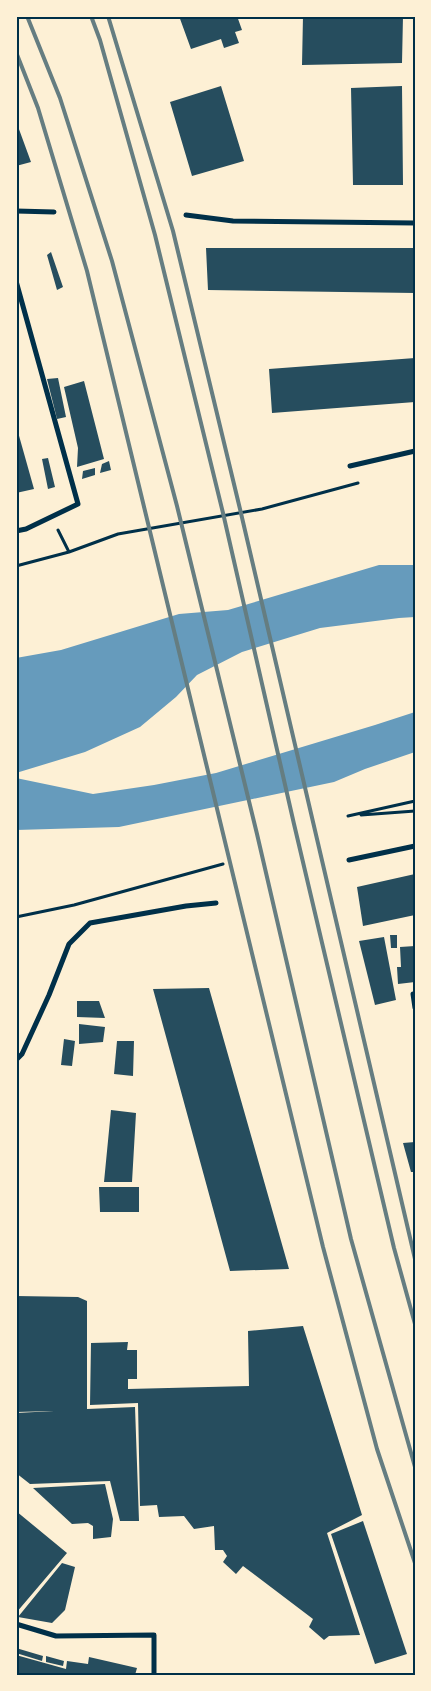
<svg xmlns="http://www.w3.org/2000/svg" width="431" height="1691" font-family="Ubuntu,sans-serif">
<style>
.water{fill:#669bbc}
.building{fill:#264d5e}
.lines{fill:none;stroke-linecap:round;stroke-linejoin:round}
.path{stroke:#003049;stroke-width:3}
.minor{stroke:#003049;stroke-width:5}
.rail{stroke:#657d81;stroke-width:4}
.neatline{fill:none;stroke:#003049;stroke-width:2}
</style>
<rect width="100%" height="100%" fill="#fdf0d5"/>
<path class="water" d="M379 565H415V617L399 618 320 628 242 652 197 675 176 697 140 727 85 752 16 773V658L61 650 179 614 228 610Z
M415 712V752L365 769 334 782 119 827 16 830V778L93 794 154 785 216 773 375 725Z"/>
<path class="building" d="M179 16H237L242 30 235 32 239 43 224 48 221 39 191 49Z
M303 16H403L402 63 302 65Z
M221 86 244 161 192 176 170 102Z
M402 86 403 185H353L351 88Z
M16 121 31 162 16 166Z
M206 248H415V293L208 290Z
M51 252 63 287 57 290 47 255Z
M415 358V402L272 413 269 369Z
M58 378 66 417 57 419 47 379Z
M84 381 104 459 77 467 78 448 64 387Z
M16 425 34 489 16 493Z
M48 458 55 487 48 489 42 459Z
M109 461 111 470 100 473 102 464Z
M95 468V475L82 479 83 471Z
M415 874V915L363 926 357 887Z
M390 935H397V948H391Z
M384 937 396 1000 375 1005 359 941Z
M415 946V982L398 984 397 967H401L400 947Z
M209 988 289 1269 230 1271 153 989Z
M77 1001H99L105 1018 77 1017Z
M79 1024 105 1027 103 1042 79 1044Z
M64 1039 75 1041 72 1066 61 1065Z
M117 1041H134L133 1076 114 1074Z
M111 1110 136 1113 132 1182H104Z
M415 1142V1172H411L403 1143Z
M99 1187H139V1212H100Z
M16 1296 78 1297 87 1301V1409L135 1407 139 1521H120L110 1481 30 1484 16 1473V1413L54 1411 16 1412Z
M303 1326 362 1515 327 1533 360 1635 329 1636 324 1640 309 1627 313 1619 243 1566 236 1574 223 1562 227 1556 223 1550H215L214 1526 194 1529 184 1516 159 1517 157 1505 140 1506 138 1403 90 1405 91 1343 128 1342 127 1350H137V1379H128V1389L249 1386 248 1331Z
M105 1484 113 1519 111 1537 93 1539V1526L88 1523 72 1524 33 1488Z
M16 1511 67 1553 16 1613Z
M363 1521 407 1654 375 1664 331 1534Z
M62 1563 75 1567 65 1610 52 1623 18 1617Z
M16 1648 43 1656 42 1661 16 1653Z
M16 1655 66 1669 67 1661 88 1664 89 1657 137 1668 135 1675H16Z
M46 1656 64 1661 63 1666 46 1662Z"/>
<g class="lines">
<path class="path" d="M58 530 69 552
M16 566 69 552 118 534 262 509 358 483
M361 815 415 811
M348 816 415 801
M16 917 74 905 223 864"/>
<path class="minor" d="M16 211 54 212
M186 215 233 221 415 223
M16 281 78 504 26 529 16 531
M350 466 415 451
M349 860 415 846
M415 994H413L415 1008
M16 1060 22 1054 49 995 69 944 90 923 186 906 216 903
M16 1624 56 1636 154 1635V1675"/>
<path class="rail" d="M27 16 60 98 112 261 177 506 257 834 351 1239 415 1467
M91 16 100 40 155 235 223 513 294 824 394 1248 415 1324
M108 16 173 231 240 509 415 1259
M16 52 38 108 87 271 323 1247 377 1449 415 1563"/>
</g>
<rect width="431" height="1691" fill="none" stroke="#fdf0d5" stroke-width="35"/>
<rect x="18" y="18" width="396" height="1656" class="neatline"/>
</svg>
